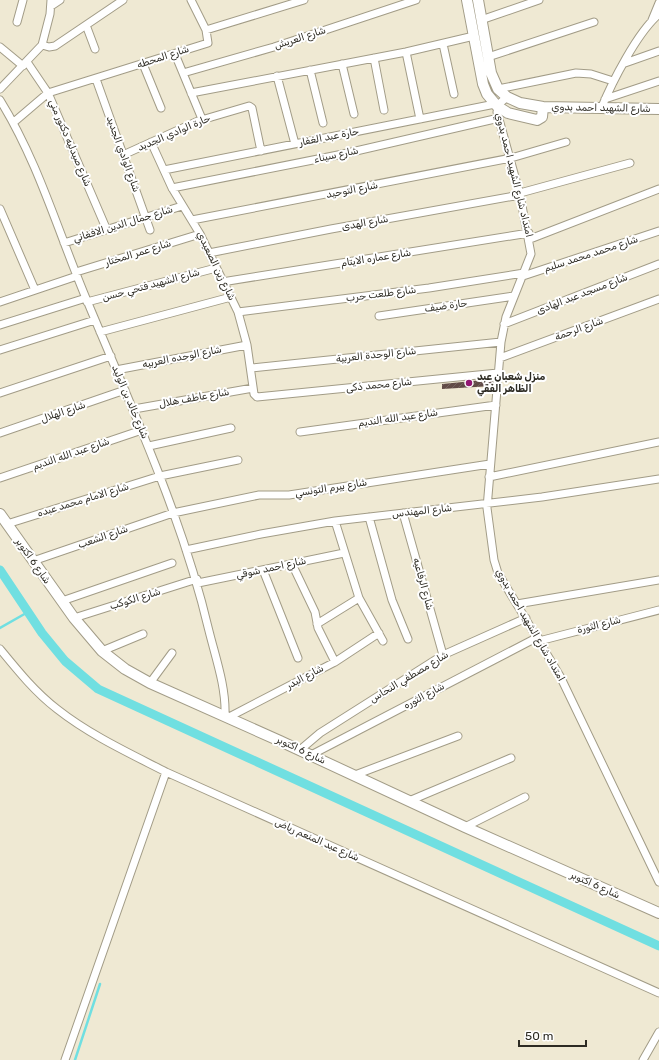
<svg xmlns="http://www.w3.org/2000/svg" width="659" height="1060" font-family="Rubik,Cairo,sans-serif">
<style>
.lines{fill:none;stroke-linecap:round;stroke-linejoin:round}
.stream{stroke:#70dfe1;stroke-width:2.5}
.canal{stroke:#70dfe1;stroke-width:9}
.building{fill:url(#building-hatch)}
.street-casing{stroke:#a29c87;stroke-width:9}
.secondary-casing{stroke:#a29c87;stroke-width:12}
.street{stroke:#fff;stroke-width:7}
.secondary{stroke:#fff;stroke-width:10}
.poi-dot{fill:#911572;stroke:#fff;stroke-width:1.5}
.labels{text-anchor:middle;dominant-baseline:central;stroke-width:4;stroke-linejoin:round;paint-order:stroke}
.street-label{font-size:10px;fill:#2d2b23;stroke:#fff}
.poi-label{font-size:10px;font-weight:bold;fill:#2d2b23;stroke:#fff;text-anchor:start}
</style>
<defs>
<pattern id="building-hatch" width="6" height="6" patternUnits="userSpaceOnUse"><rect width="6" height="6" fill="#614b47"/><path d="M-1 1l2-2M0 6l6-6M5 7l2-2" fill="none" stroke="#74625f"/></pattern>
</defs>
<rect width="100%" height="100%" fill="#efe9d3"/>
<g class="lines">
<path class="stream" d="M0 628 28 612
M75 1060 100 984"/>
<path class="canal" d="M0 570 42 633 65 661 98 689 659 946"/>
</g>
<path class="building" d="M493 379 492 386 442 389V384Z"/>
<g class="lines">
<g class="street-casing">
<path id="street" d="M51 6 60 0
M481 20 539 0
M652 20 659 3
M17 22 23 0
M86 25 95 49
M206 30 304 0
M443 44 454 94
M42 45 49 47 55 46 123 0
M0 47 23 66
M406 52 420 119
M175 54 202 119
M488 57 594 22
M374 58 384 110
M27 62 48 93 106 228
M625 63 659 51
M143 64 161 108
M342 64 354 114
M310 70 323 123
M183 73 274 47 416 0
M277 76 295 144
M96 79 150 230
M0 89 42 45 50 14 51 0
M498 89 576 73 591 74 613 81
M191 93 406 52 474 36
M507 97 499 104 497 112 520 195 531 254 506 317 501 342 487 508 494 560 498 573 560 676 659 882
M605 99 659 81
M0 100C39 163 59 235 88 303 133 411 182 516 209 631 216 659 226 687 225 715
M601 109C612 82 637 33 659 14
M14 122 48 93 208 43 206 30 191 0
M151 142 172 188 200 234 238 312 247 345 254 394 257 397 498 373
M123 155 198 121 249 106 252 108 261 151
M164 170 495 104
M172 188 343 154 499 118
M520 193 630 163
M0 209 35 290
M192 220 511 158 566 142
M530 239 659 189
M64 243 182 206
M209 253 331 229 520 195
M76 272 200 234
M523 276 659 231
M222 282 529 233
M0 302 77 276
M87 302 216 268
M238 312 429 288 524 273
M379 316 514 296
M504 324 659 264
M0 325 86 298
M100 332 231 297
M0 350 95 320
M500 358 659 299
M251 368 501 342
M116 370 247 345
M0 393 111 356
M134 409 253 388
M300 432 496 405
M0 433 125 390
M149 446 231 428
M489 477 659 442
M0 478 142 430
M403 513 443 655
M369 517 392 600 408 639
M335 521 359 598 383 641
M7 524 160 476 238 460
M186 550 261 534 335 521 542 497 659 479
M33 561 173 513 259 495H289L490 464
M292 564 315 612 318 628 335 662
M263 570 298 658
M198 583 344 553
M62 601 172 563
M517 604 659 580
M74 618 197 579
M317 624 359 598
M539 641 659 610
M0 649C18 671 35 692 57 709 90 735 129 753 166 772L659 993
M102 651 143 634
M150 683 172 653
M229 717 335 662 379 633
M300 750 320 733 443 655 526 618
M311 755 538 637
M355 775 458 736
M409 801 511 758
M465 827 525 797
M65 1060 166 772
M643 1060 659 1032"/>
</g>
<g class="secondary-casing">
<path id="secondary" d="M467 0 483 84 487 94 497 106 508 113 537 120 542 117 543 107
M478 0 491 73 498 89 507 97 520 103 543 107 659 109
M0 514 74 618 102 651 125 669 150 683 280 741 465 827 659 913"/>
</g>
<use href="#street" class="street"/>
<use href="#secondary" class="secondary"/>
</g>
<circle class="poi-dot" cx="469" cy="383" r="4"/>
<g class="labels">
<g class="street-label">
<text transform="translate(300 38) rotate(-18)">شارع العريش</text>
<text transform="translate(163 57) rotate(-18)">شارع المحطه</text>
<text transform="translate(601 108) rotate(1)">شارع الشهيد احمد بدوي</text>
<text transform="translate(174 133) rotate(-23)">حارة الوادي الجديد</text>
<text transform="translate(329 137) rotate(-11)">حارة عبد الغفار</text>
<text transform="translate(70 143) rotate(67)">شارع صيدليه دكتور مني</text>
<text transform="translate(123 154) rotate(70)">شارع الوادي الجديد</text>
<text transform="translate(336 155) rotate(-12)">شارع سيناء</text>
<text transform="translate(514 175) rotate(76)">امتداد شارع الشهيد احمد بدوي</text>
<text transform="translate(352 190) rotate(-11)">شارع التوحيد</text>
<text transform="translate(365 223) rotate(-10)">شارع الهدى</text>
<text transform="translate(123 224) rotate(-17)">شارع جمال الدين الافغاني</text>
<text transform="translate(138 253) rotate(-17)">شارع عمر المختار</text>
<text transform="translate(591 254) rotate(-18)">شارع محمد محمد سليم</text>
<text transform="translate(376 258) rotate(-9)">شارع عماره الايتام</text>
<text transform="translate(216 266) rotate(64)">شارع زين الصعيدي</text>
<text transform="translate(151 285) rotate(-15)">شارع الشهيد فتحي حسن</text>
<text transform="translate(381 294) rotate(-7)">شارع طلعت حرب</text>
<text transform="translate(582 294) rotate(-21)">شارع مسجد عبد الهادى</text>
<text transform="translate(446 306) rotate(-8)">حارة ضيف</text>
<text transform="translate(579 329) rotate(-20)">شارع الرحمة</text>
<text transform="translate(376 355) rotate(-6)">شارع الوحدة العربية</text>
<text transform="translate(182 357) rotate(-11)">شارع الوحده العربيه</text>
<text transform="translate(379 385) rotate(-6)">شارع محمد ذكى</text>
<text transform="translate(194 398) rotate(-10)">شارع عاطف هلال</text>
<text transform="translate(130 402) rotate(67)">شارع خالد بن الوليد</text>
<text transform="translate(63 412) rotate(-19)">شارع الهلال</text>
<text transform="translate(398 418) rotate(-8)">شارع عبد الله النديم</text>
<text transform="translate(71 454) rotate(-19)">شارع عبد الله النديم</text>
<text transform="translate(331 488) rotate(-9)">شارع بيرم التونسي</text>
<text transform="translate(83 500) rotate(-17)">شارع الامام محمد عبده</text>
<text transform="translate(422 511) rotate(-6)">شارع المهندس</text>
<text transform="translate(103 537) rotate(-19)">شارع الشعب</text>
<text transform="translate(33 561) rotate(55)">شارع 6 اكتوبر</text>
<text transform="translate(271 568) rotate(-12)">شارع احمد شوقي</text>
<text transform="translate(423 584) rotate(75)">شارع الرفاعيه</text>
<text transform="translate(135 599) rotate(-17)">شارع الكوكب</text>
<text transform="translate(530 625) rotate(60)">امتداد شارع الشهيد احمد بدوي</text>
<text transform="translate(599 625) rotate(-14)">شارع الثورة</text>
<text transform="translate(305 677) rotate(-28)">شارع البدر</text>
<text transform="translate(409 677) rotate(-31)">شارع مصطفي النحاس</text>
<text transform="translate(424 696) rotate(-28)">شارع الثوره</text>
<text transform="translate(301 750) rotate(25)">شارع 6 اكتوبر</text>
<text transform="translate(317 840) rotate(24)">شارع عبد المنعم رياض</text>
<text transform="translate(595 885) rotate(24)">شارع 6 اكتوبر</text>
</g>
<g class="poi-label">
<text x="477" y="377">منزل شعبان عبد<tspan x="477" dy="12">الظاهر الفقي</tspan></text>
</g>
</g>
<path d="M519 1040v6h67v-6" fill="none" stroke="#2d2b23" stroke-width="2"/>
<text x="525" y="1040" font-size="12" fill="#2d2b23" stroke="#ffffff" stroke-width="3" paint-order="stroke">50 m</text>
</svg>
